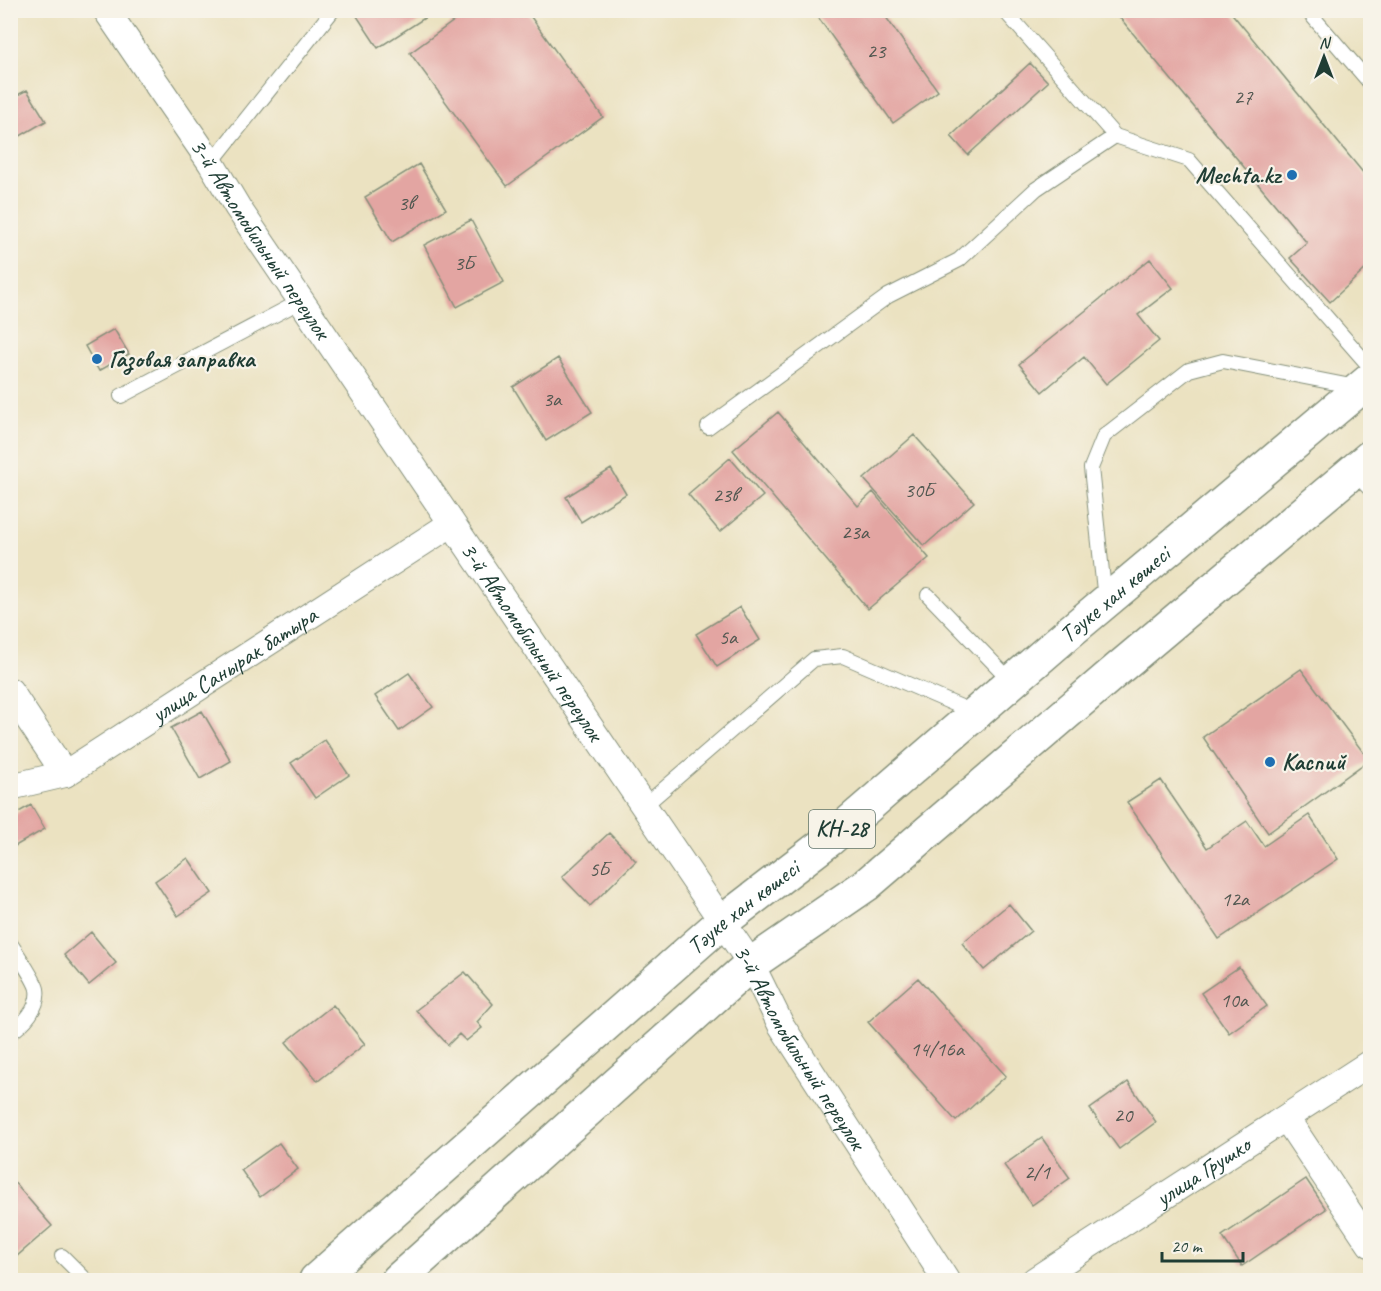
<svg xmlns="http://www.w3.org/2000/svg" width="1381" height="1291" font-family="Caveat,sans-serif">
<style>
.building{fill:#e3a5a2}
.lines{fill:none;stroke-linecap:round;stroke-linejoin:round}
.service-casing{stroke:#85907a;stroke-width:16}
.minor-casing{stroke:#85907a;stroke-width:28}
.primary-casing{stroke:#85907a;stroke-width:36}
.service{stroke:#fff;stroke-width:14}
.minor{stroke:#fff;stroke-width:26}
.primary{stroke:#fff;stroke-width:33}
.poi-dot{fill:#1f6fb2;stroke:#f7f3e8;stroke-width:2}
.labels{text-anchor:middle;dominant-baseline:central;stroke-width:4.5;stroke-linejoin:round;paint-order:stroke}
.number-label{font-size:21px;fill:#505750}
.shield{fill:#f7f3e8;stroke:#60746a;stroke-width:1.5}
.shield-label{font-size:22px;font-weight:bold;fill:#1f3d34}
.poi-label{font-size:24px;font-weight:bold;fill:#1f3d34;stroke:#f7f3e8;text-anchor:start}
.street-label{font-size:24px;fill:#1f3d34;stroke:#f7f3e8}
</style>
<rect width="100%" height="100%" fill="#f7f3e8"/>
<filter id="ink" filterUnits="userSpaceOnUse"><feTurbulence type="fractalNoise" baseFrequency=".0167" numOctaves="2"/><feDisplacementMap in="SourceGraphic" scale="12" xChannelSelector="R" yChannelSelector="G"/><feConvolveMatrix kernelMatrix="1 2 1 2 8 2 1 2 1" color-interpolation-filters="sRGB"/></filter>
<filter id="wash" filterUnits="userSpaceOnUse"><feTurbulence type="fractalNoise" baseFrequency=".008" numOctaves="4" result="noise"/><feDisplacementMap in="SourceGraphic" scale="24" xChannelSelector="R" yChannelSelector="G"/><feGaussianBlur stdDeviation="1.35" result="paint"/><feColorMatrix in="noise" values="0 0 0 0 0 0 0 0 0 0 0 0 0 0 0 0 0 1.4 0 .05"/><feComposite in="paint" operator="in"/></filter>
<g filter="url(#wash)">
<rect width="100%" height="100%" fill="#ebe2c1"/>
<g id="blocks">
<path class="building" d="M353 10H437L378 48Z
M469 10H526L603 117 507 186 410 53Z
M813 10H881L938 91 893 123Z
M1119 10H1229L1370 181V265L1330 302 1290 258 1307 243 1116 13Z
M1030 63 1048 82 968 155 951 136Z
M27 90 46 121 10 142V99Z
M419 164 446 209 392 242 365 197Z
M471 220 504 282 457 307 424 245Z
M1150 259 1173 288 1138 315 1159 341 1106 384 1084 357 1042 392 1019 364Z
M114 329 129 354 99 371 85 346Z
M558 358 592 412 546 441 513 387Z
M778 412 858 506 873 492 929 558 868 609 733 450Z
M914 435 974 502 924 546 864 479Z
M730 458 763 496 720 532 688 494Z
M611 469 626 494 581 522 566 497Z
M740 607 760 640 717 667 696 634Z
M1301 669 1369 760 1268 833 1203 737Z
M409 673 433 707 399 731 375 696Z
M202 711 231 761 200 779 171 728Z
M325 740 349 775 315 798 291 763Z
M1161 780 1207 848 1247 821 1264 846 1309 815 1338 859 1219 939 1127 802Z
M31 805 45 829 10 849V817Z
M609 833 636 861 590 906 562 877Z
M188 858 212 893 178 916 155 881Z
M1009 904 1031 931 984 970 962 943Z
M91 932 116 963 89 985 64 955Z
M1239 967 1267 1006 1229 1033 1201 993Z
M465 972 493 1004 477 1022 482 1028 466 1041 459 1034 448 1045 416 1010Z
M918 978 1006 1076 956 1121 868 1022Z
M333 1005 365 1044 318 1081 286 1042Z
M1128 1082 1156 1122 1119 1149 1090 1109Z
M1042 1138 1070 1178 1032 1205 1004 1165Z
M279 1143 298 1169 260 1197 241 1170Z
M1306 1179 1326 1209 1242 1266 1222 1236Z
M13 1181 52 1226 10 1262V1183Z"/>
</g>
</g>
<g filter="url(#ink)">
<use href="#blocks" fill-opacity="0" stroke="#85907a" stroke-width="1.5"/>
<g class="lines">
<g class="service-casing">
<path id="service" d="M1004 10 1115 136
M1307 10 1370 83
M211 163 333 10
M121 396 301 301
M708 427 888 296 959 260 1036 189 1115 136 1189 160 1370 367
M1353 472 1370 489
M928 595 1012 682
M1105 600 1091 468 1104 436 1189 370 1223 361 1356 387
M643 807 814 659 843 656 975 713
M10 943C16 952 35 980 37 989 40 1007 24 1024 10 1033
M62 1256 86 1280"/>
</g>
<g class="minor-casing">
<g id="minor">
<path id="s1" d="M106 10 211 163 238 208 751 964 781 1025 946 1280"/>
<path d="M10 691 65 774"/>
<path id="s2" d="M10 787 65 774 451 524"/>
<path d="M1286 1118 1370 1244"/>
<path id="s3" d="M1035 1280 1370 1063"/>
</g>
</g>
<g class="primary-casing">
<g id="primary">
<path id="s4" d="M316 1280 722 922 829 840 1072 630 1370 380"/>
<path d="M398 1280 751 964 866 885 1112 674 1370 457"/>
</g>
</g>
<use href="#service" class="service"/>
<use href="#minor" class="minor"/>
<use href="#primary" class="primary"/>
</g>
</g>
<g class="poi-dot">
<circle cx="1292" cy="175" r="6"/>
<circle cx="97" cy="359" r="6"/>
<circle cx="1270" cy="762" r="6"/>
</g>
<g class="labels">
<g class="number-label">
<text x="876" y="51">23</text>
<text x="1243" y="97">27</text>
<text x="406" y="203">3в</text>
<text x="464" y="263">3Б</text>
<text x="552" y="399">3а</text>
<text x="919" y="490">30Б</text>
<text x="725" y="495">23в</text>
<text x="855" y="532">23а</text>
<text x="728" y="637">5а</text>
<text x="599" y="869">5Б</text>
<text x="1235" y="899">12а</text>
<text x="1234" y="1000">10а</text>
<text x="937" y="1049">14/16а</text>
<text x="1123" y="1115">20</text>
<text x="1037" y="1172">2/1</text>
</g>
<rect class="shield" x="809" y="810" width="66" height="38" rx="4.5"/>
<g class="shield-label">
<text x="842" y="829">КН-28</text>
</g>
<g class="poi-label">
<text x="1280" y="175" text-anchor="end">Mechta.kz</text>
<text x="109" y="359">Газовая заправка</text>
<text x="1282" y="762">Каспий</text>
</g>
<g class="street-label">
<text stroke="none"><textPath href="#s1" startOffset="276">3-й Автомобильный переулок</textPath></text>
<text stroke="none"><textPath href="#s4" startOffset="1053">Тәуке хан көшесі</textPath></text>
<text stroke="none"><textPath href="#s1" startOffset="762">3-й Автомобильный переулок</textPath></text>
<text stroke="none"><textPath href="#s2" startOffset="258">улица Санырак батыра</textPath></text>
<text stroke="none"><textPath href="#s4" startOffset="567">Тәуке хан көшесі</textPath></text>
<text stroke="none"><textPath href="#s1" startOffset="1248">3-й Автомобильный переулок</textPath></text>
<text stroke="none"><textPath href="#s3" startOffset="200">улица Грушко</textPath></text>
</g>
</g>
<rect width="1381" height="1291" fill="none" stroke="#f7f3e8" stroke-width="36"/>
<g transform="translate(1324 57)" stroke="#f7f3e8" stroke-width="4.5" paint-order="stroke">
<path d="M0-4.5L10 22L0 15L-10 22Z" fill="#1f3d34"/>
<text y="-9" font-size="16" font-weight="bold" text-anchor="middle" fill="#1f3d34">N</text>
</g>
<path d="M1162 1252v9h81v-9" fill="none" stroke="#1f3d34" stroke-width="3"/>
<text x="1171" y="1252" font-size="18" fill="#1f3d34" stroke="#f7f3e8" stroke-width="4.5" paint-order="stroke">20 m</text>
</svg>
